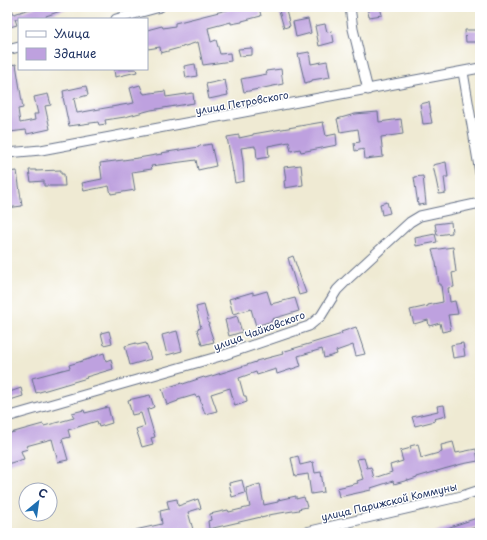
<svg xmlns="http://www.w3.org/2000/svg" width="487" height="540" font-family="'Playpen Sans',sans-serif">
<style>
.building{fill:#bea1df}
.lines{fill:none;stroke-linecap:round;stroke-linejoin:round}
.minor-casing{stroke:#657087;stroke-width:11}
.minor{stroke:#fff;stroke-width:9}
.labels{text-anchor:middle;dominant-baseline:central;stroke-width:3;stroke-linejoin:round;paint-order:stroke}
.street-label{font-size:10px;fill:#1b2f5e;stroke:#fff}
</style>
<rect width="100%" height="100%" fill="#fff"/>
<filter id="ink" filterUnits="userSpaceOnUse"><feTurbulence type="fractalNoise" baseFrequency=".025" numOctaves="2"/><feDisplacementMap in="SourceGraphic" scale="8" xChannelSelector="R" yChannelSelector="G"/><feConvolveMatrix kernelMatrix="1 2 1 2 8 2 1 2 1" color-interpolation-filters="sRGB"/></filter>
<filter id="wash" filterUnits="userSpaceOnUse"><feTurbulence type="fractalNoise" baseFrequency=".012" numOctaves="4" result="noise"/><feDisplacementMap in="SourceGraphic" scale="16" xChannelSelector="R" yChannelSelector="G"/><feGaussianBlur stdDeviation="0.9" result="paint"/><feColorMatrix in="noise" values="0 0 0 0 0 0 0 0 0 0 0 0 0 0 0 0 0 1.4 0 .05"/><feComposite in="paint" operator="in"/></filter>
<g filter="url(#wash)">
<rect width="100%" height="100%" fill="#efead3"/>
<g id="blocks">
<path class="building" d="M7 7H11L14 14 36 7H69V8L46 16 47 19H15L17 25 10 27 7 19Z
M239 7H259L261 16 242 21V22L231 24V22L208 28 211 42 216 40 220 54 230 53 231 61 203 65 198 42 179 48 161 53 160 47 148 49 147 44V30L162 26 163 28 175 26V23Z
M278 7H285L290 26 284 28Z
M367 7H380L382 15 369 17Z
M308 19 311 33 296 37 293 22Z
M325 24 327 32 332 31 334 42 319 46 315 26Z
M465 30H477L478 42H466Z
M252 48V55L240 56 238 49Z
M309 52 311 64 327 61 330 77 312 80V81L305 83 298 54Z
M16 64 23 108 18 109 20 123 35 120 34 114H38L34 97 48 94 51 105 45 106 50 129 27 134 26 130 10 132 7 111V66Z
M195 64 197 76 186 78 184 66Z
M114 69H136L137 72 115 77Z
M281 69 283 84 244 92 241 79 267 74 266 71Z
M225 80 228 95 209 99 206 84Z
M140 85 143 93H144V94L165 91 166 97 193 93 194 103 151 110 125 117 105 120 106 124 99 125 98 122 69 126 63 97H64L63 91 86 86 88 95 74 99 77 113 134 103 130 88Z
M429 102 431 113H430L432 123 423 124 420 104Z
M378 112 379 122 401 119 403 134 381 137 383 157 365 159 364 149 355 151 354 143 360 142 358 129 340 132 337 119 355 114Z
M323 122 326 136 336 134 337 145 301 152 300 149 291 151 289 142 268 146 269 157 257 159 256 148H255V146L241 148 243 161 244 181 235 183 233 171V172L227 137 239 135V138L253 135V134Z
M211 144 216 166 198 170 196 160 151 166 152 169 132 172 135 190 111 194 109 186 84 191 82 183 102 179 100 163 138 158 162 154 161 153 199 147V146Z
M446 162 448 177H444L446 193 439 194 433 165Z
M301 165 303 185 285 188 284 181 286 180 284 167Z
M29 170H36V171L61 170V174H64L65 186H44V181L31 182Z
M17 171 22 206 7 208V172Z
M423 176 426 204 418 205 414 177Z
M387 202 390 213 382 215 380 204Z
M451 222 452 233 437 235 435 224Z
M435 234 437 242 416 246 415 238Z
M453 247 456 272 452 273 454 287 448 288 450 302 455 301 458 314 448 315 451 330 442 332 440 323 429 326 428 320 414 324 410 310 428 306V305L443 302 441 285H439L436 263 432 250Z
M293 256 306 293 299 295 288 258Z
M267 291 271 304 295 298 299 311 272 319V321L256 326 251 309 233 314 229 299 253 292V295Z
M204 305 209 324H208L214 342 202 345 197 329 201 328 196 307Z
M237 316 242 332 229 336 225 320Z
M356 327 365 354 356 356 353 345 336 351 337 354 324 358 322 349 298 356 301 366 277 374 276 369 257 375 256 372 239 378 244 396H246L247 402 235 406 230 388 211 394 217 411 205 414 199 396 196 397 195 395 178 400V401L167 405 162 389 182 383 183 384 204 377 205 378 225 372 256 362V361L283 354 282 352 342 334 341 332Z
M109 331 112 343 104 345 101 333Z
M177 331 182 351 167 355 162 335Z
M136 343 137 345 146 343 151 359 130 365 125 346Z
M463 343 465 356 453 358 451 345Z
M104 353 106 361 111 359 113 369 86 377 87 378 36 393 32 378 70 368 69 365 92 358V357Z
M21 388 23 396 7 401V393Z
M150 395 154 407 147 410 155 437 151 438 153 444 142 447 136 429 145 426 141 413 132 415 128 400Z
M444 405 446 416 434 419 435 421 415 426 412 417 438 411 437 406Z
M108 407 112 423 99 427 97 421 68 430 70 437 62 439 68 460 58 462 52 439 26 446 28 449 21 451 24 459 7 464V434L43 424 44 426 74 418 72 413 84 410 85 413Z
M453 442 456 453 476 449 478 461 462 464 444 469 417 477V478L408 481V480L394 484 393 481 371 488V490L339 497 337 488 358 483 357 481 363 479 357 459 364 458 367 468 371 467 374 478 392 472 390 465 403 461 400 451 411 448 410 446 418 444 421 458 442 452 441 445Z
M298 456 300 465 313 462 315 473 321 472 324 492 311 494 308 474 295 476 291 458Z
M242 480 245 493 232 497 229 483Z
M260 484 264 505 278 502V500L296 496V499L304 497 307 507 298 509 299 510 268 515 269 516 261 518V517L209 529 208 521 211 520 210 514 228 510 229 512 250 507 246 488Z
M177 499 178 506 198 499 201 508 188 512 194 533H136L135 530 162 524 160 511 169 509 167 501Z
M480 517V526L458 533H435V532Z"/>
</g>
</g>
<g filter="url(#ink)">
<use href="#blocks" fill-opacity="0" stroke="#657087" stroke-width="1"/>
<g class="lines">
<g class="minor-casing">
<path id="minor" d="M350 7 353 29 368 90
M116 19 160 7
M7 50 19 47
M463 72 480 173
M7 153 41 150 480 68
M7 417 224 355 309 326 321 316 337 290 348 279 410 222 420 216 480 203
M302 533 462 496 480 490"/>
</g>
<use href="#minor" class="minor"/>
</g>
</g>
<g class="labels">
<g class="street-label">
<text transform="translate(242 102) rotate(-10)">улица Петровского</text>
<text transform="translate(259 330) rotate(-20)">улица Чайковского</text>
<text transform="translate(389 501) rotate(-13)">улица Парижской Коммуны</text>
</g>
</g>
<rect width="487" height="540" fill="none" stroke="#fff" stroke-width="24"/>
<rect x="18" y="18" width="130" height="52" fill="#ffffff" stroke="#a4acbf"/>
<rect x="26" y="31" width="20" height="6" fill="#ffffff" stroke="#a4acbf"/>
<text x="54" y="38" font-size="12" fill="#1b2f5e">Улица</text>
<rect x="26" y="48" width="20" height="12" fill="#bea1df" stroke="#a4acbf"/>
<text x="54" y="58" font-size="12" fill="#1b2f5e">Здание</text>
<g transform="translate(38 502) rotate(29)"><circle r="19" fill="#ffffff" stroke="#a4acbf"/>
<path d="M0-3L7 15L0 10L-7 15Z" fill="#1f6fb2"/>
<text y="-6" font-size="11" font-weight="bold" text-anchor="middle" fill="#1b2f5e">С</text>
</g>
</svg>
